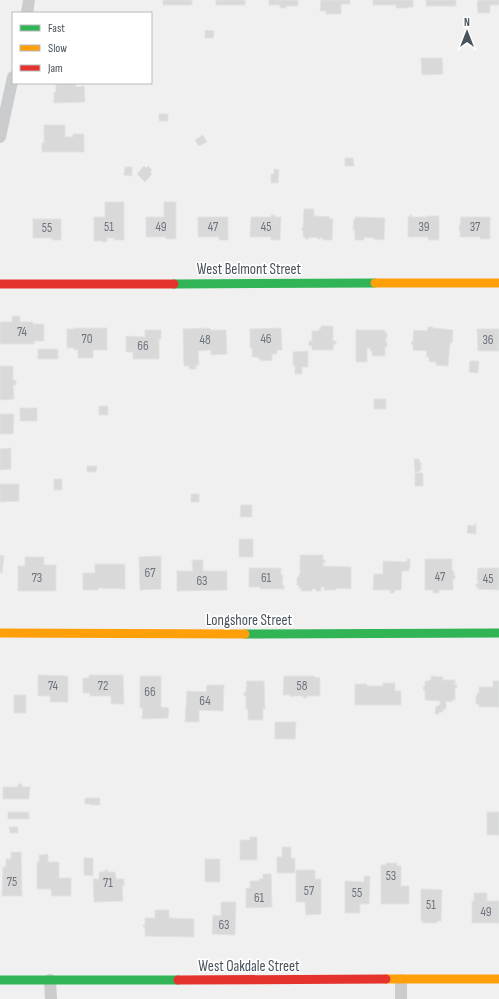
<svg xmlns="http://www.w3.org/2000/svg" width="499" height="999" font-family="'Sofia Sans Condensed',sans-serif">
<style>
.building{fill:#d9d9da;stroke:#e1e2e3}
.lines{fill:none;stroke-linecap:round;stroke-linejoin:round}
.street{stroke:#caccce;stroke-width:12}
.fast{stroke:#30b455;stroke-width:9}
.slow{stroke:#ff9f0a;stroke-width:9}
.jam{stroke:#e5322d;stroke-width:9}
.labels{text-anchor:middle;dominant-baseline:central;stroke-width:3.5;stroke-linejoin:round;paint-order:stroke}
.number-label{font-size:13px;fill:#6d747c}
.street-label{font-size:15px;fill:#48525b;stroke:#fff}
</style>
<rect width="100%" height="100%" fill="#f0f0f0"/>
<path class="building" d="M163 0H192V5H163Z
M216 0H245V5H216Z
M269 0H298V6H286V8H280V5H269Z
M321 0H350V4H341V14H326V11H320Z
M373 0H413V7H408V8H396V5H373Z
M426 0H456V6H426Z
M478 0H499V5H490V13H478L477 3H478Z
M205 30 214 31 213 38H205Z
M421 58H442L443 74 422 75Z
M56 83H76V87L84 86 85 102 54 103V92H56Z
M159 114H168V121H159Z
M44 125H65V137H73V134H84V152H42V143H44Z
M203 135 207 142 199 146 195 140Z
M345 158H353L354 166H345Z
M144 166 146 168 148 166 152 170 150 172 152 174 145 182 137 174Z
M125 167H132V176L124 175Z
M274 169 279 170 278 183H271V174H274Z
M105 202H124V240H114V238H107V242H102V241H94V217H105Z
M164 202H176V239H166V237H146V217H164Z
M304 209H314V216L330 217V219H333L332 240H323V238H320V239H318V238L309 237V239H305V237H303V231H302V228H303Z
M271 215H275V217H281L280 240H271V237H250L251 217H271Z
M410 215H412V217H427V216H439V240H428V237H408V217H410Z
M198 217H228V240H219V237H198Z
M355 217 385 218 384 240 374 239V238L364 237V240H355V230H353L354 219H355Z
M461 217H490V239H480V237H460V230H459V228H460L459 225H460Z
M33 219H61V240H52V238H33Z
M12 316H20V322H33V324H44V341H34V344H0V322H12Z
M321 326H333V341H336V344H334L333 350H312V346H309V341H312V331H319V329H321Z
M428 327H433V328L453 330 452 343H450L448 366 436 365V362H429V357H426L427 351 413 350V344H411L412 341 413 342 414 330 427 331Z
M74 328H107V350H93V358H78V350H74V348H67V329H74Z
M210 328V330H226L227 354 211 355V350L198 351 199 365H196V369H189V366H184L183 329Z
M281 328 282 350H277V354H272V360L261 361V359H258V357H252V348H250V329Z
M477 329H499V351H478Z
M145 330H161V339H159V359H133V352H126V336L145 337Z
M356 330H385V333H387V338H386V343H387V347H385V356H372V351H370V348H367V362H356Z
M38 349H58V359H38Z
M308 351V367H302V374H295V366H293V352Z
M470 361H479L478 373 469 372Z
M0 366H13V381L16 380V385H13L14 399 0 400Z
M374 399H386V409H374Z
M99 406H108V415H99Z
M20 408H37V421H20Z
M0 414H14L13 434H0Z
M11 448V469L0 470V449Z
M414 459H419L420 463H422V465H420V466H421V470H420V472H415Z
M87 466H97L96 472H87Z
M415 473H423V486H415Z
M54 479H62V490H54Z
M0 484H19V501L0 502Z
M191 494H199V502H191Z
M241 505H252V517H240Z
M474 524H476V534L467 533 468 525 474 526Z
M239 539H253V557H239Z
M0 555 4 556 2 573 0 572Z
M300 555H323V560H325V563H323V566L351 567V589L336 588V590H324V587H321V591H316V589H312V591H301V588H299V585H297V577H299V574H300Z
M161 556V589L140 590 139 557Z
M25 557H44V565H56V591H18V566H25Z
M407 559H410V568H409V571H402L401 590H395L394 593H390V590H373L374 574H383V561L407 562Z
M425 559H452V571H454V576H455V579H453V590H439V593H433V590H425Z
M192 560H203V571H227V590L177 591V571H193Z
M95 564H125V589L98 588V590H83V573H95Z
M249 568H281V575H283L282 585H284V589H260V587H249Z
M478 568H499V590L478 589V587H476V584H478V580H477Z
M38 675 68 676V702H50V696H38Z
M89 675H123L124 704H111V696H90V693H83V678H89Z
M140 676H161V707L169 708 168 718 142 719 143 708H140Z
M284 676H314V677L320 678V696H307V698H303V696H294L293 697H291V695H283Z
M431 676 443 677V680H455V685H457V688H455V700H452V702L446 701V709H443V712H439V714H435L436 706H438V705H440V701L425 700V690H423L424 686 425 687V681H429V680H431Z
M246 681H264L265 709H263V720H248V709H246V696H244V692H246V687H247Z
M493 681H499V707H479V704H476V696H477V693H479V687H493Z
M383 683H395V691H401V705H355V684H367V686H383Z
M207 685H224L223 711 199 710V722H185L187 691 206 692Z
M14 695H26V713H14Z
M275 722H296L295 739H275Z
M18 784H22V787H30L29 799H3V787H18Z
M85 798H100V805H91V804H85Z
M8 812H29V819H8Z
M487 812H499V835H487Z
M9 827H18V833H10Z
M250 837H257V860H240V840H250Z
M282 847H291V858H295V873H277V857H282Z
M11 852H21L22 896H2L3 867H6V859H11Z
M45 854H48V862H59V878H71V896H52L51 889H37V862H39V855H44Z
M84 858H93V876L84 875Z
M205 859H220V882H205Z
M386 863H397V866H401V886H409V904H381V865H386Z
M108 870V872H115L116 879H124V886H122L123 901 94 902 93 879H99V872H104V871Z
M296 870H315V879H321V914L306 915 305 902H296Z
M263 874H271L272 907 246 908V888H250V881H259V879H263Z
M364 876H370L369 904H360V913H345V881L364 882Z
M421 889 442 890 441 921H437V923H423V921H421Z
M474 893H487V901H499V923H472V901H474Z
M221 902H236L235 935 212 934 213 915 221 916Z
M155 910H169V918L194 919V937L145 936V927H143V925H145V918H155Z"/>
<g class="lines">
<path class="street" d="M27 13 29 0
M0 137 13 77
M50 980 51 999
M401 999V980"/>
<path class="fast" d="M174 284 375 283
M245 634 499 633
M0 980H178"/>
<path class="slow" d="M375 283H499
M0 633 245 634
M386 979H499"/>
<path class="jam" d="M0 284H174
M178 980 386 979"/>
</g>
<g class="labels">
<g class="number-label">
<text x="109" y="227">51</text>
<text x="161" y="227">49</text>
<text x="213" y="227">47</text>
<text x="266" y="227">45</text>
<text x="424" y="227">39</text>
<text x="475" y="227">37</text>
<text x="47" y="228">55</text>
<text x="22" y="332">74</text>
<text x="87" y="339">70</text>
<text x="266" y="339">46</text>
<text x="205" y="340">48</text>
<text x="488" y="340">36</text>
<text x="143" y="346">66</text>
<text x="150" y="573">67</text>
<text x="440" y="577">47</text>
<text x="37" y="578">73</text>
<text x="266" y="578">61</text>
<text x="488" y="579">45</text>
<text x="202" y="581">63</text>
<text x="53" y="686">74</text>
<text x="103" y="686">72</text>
<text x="302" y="686">58</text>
<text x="150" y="692">66</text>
<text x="205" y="701">64</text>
<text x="391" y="876">53</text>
<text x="12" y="882">75</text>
<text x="108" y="883">71</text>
<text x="309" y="891">57</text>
<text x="357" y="893">55</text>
<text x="259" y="898">61</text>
<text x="431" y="905">51</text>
<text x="486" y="912">49</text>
<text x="224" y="925">63</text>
</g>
<g class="street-label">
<text x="249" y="269">West Belmont Street</text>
<text x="249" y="620">Longshore Street</text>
<text x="249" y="966">West Oakdale Street</text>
</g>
</g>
<rect x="12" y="12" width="140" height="72" fill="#ffffff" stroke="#b6babd"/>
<rect x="20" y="25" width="20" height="6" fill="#30b455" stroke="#b6babd"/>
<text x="48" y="32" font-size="12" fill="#48525b">Fast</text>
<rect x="20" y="45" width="20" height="6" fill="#ff9f0a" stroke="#b6babd"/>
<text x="48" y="52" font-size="12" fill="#48525b">Slow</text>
<rect x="20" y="65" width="20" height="6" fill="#e5322d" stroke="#b6babd"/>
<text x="48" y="72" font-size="12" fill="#48525b">Jam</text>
<g transform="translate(467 32)" stroke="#ffffff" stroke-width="3" paint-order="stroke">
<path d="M0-3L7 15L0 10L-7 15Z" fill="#48525b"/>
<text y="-6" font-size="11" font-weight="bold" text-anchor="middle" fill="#48525b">N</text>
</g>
</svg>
